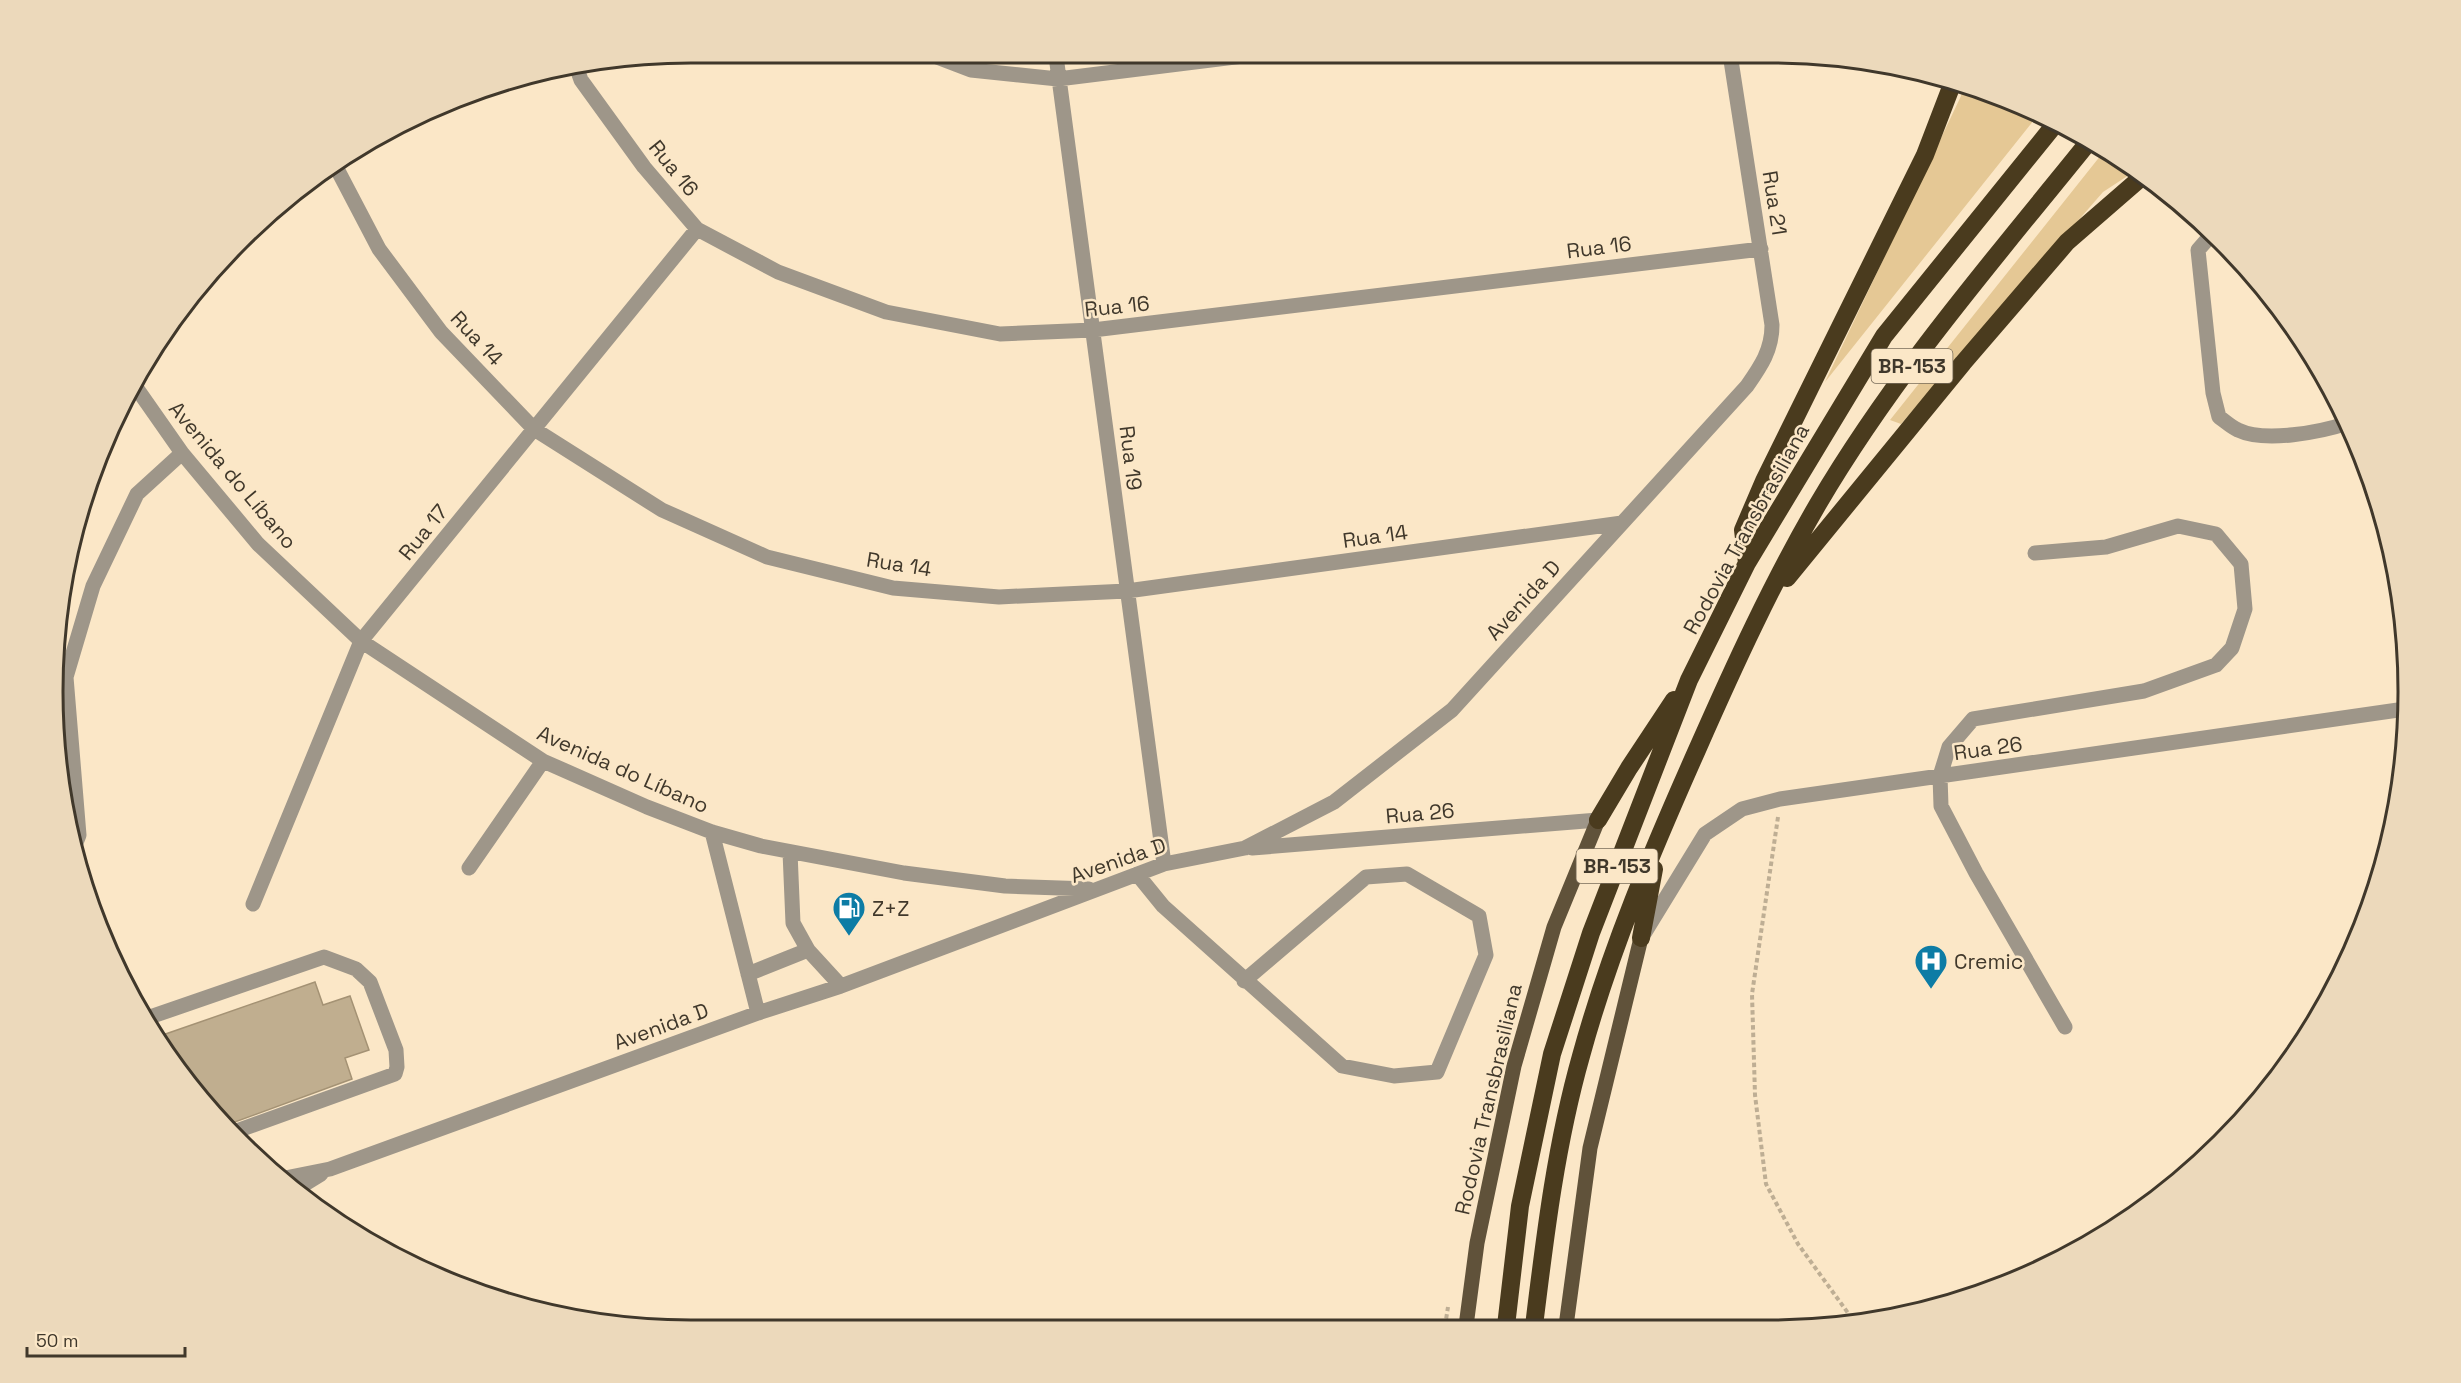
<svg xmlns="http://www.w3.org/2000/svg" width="2461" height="1383" font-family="'Space Grotesk',sans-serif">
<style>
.green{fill:#e5c895}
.building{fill:#c0ae8f;stroke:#a49274;stroke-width:1.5}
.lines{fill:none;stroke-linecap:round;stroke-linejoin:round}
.path{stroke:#beae94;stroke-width:4;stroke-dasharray:4.5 3;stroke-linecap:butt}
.minor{stroke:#9e9689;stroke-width:15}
.major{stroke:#60523a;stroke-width:15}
.highway{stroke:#4a3b1e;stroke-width:18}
.labels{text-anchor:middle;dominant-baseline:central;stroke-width:5;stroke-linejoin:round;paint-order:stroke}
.shield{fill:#fbe7c7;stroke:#786c5a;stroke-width:1.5}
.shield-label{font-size:20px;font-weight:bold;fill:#40382b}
.street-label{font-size:21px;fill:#40382b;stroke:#fbe7c7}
.poi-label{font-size:21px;fill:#40382b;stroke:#fbe7c7;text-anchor:start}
.rim{fill:none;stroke:#40382b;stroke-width:3}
</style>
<rect width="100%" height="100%" fill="#fbe7c7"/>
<path class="green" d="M1963 84 1975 86 2038 115 1825 382 1961 96Z
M2105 150 2135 171 2103 192 1901 424 1890 420Z"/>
<path class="building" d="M315 982 323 1005 350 996 369 1050 345 1058 352 1079 224 1126 211 1113 157 1037Z"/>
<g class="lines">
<path class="path" d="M1778 817 1752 994 1755 1095 1766 1184 1798 1244 1856 1324
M1445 1326 1448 1307"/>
<path class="minor" d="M1056 56 1164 864
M937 57 971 70 1058 79 1243 56
M576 66 581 80 644 167 697 229 778 272 886 312 1000 334 1093 330 1761 249
M335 165 379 249 441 332 534 429 662 510 767 557 893 588 999 597 1127 591 1622 523
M2212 234 2198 250 2213 393 2219 417C2225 421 2231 427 2238 430 2265 443 2321 432 2348 423
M133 383 182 453 258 544 361 641 543 761 647 807 712 832 761 846 904 873 1005 886 1089 889
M2035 553 2106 547 2178 526 2216 534 2241 564 2245 609 2232 648 2216 665 2144 691 1973 719 1949 747 1940 776 1941 806 1976 873 2065 1027
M712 832 758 1013
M74 848 79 835 66 677 93 586 137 494 182 453
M1252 848 1598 820
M790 852 793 923 808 950 841 986
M469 868 543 761
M1137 874 1163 906 1342 1066 1394 1076 1437 1072 1486 955 1479 916 1407 874 1366 877 1244 981
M253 904 361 641 697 229
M1645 932 1705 834 1742 809 1780 799 2405 709
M748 974 808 950
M144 1019 324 957 356 969 370 982 396 1050 397 1067 395 1074 231 1133
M280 1179 330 1169 758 1013 841 986 1164 864 1245 848 1334 802 1452 710 1747 386C1761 366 1772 350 1772 325L1730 54
M295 1190 321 1174"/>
<path class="major" d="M1466 1326 1477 1243 1514 1066 1554 927 1598 820
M1566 1326 1590 1148 1641 938"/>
<path class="highway" d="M1747 563 1743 530 1764 481 1925 155 1953 82
M1787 578 1963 363 2067 242 2143 176
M1598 820 1629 768 1674 700
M1641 938 1654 869
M1506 1326 1520 1206 1552 1054 1591 933 1689 680 1747 563 1884 336 2056 123
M1534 1326C1545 1236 1556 1144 1581 1056 1610 950 1653 849 1697 750 1734 666 1772 583 1818 504 1895 373 1996 257 2091 139"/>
</g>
<defs>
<g id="fuel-pin" transform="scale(1.725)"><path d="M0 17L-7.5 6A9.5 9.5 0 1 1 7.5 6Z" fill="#0d7ca5" stroke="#fbe7c7"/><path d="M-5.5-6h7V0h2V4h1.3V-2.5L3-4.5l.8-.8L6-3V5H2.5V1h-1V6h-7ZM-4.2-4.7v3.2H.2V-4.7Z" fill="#fff"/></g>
<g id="hospital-pin" transform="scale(1.725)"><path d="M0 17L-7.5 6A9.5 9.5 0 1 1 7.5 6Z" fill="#0d7ca5" stroke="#fbe7c7"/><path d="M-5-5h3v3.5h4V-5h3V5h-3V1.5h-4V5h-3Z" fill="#fff"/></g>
</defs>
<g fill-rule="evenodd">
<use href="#fuel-pin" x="849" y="908"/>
<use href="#hospital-pin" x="1931" y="961"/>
</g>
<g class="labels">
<g class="shield">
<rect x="1871.5" y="349" width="81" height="34" rx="4.5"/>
<rect x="1576.5" y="849" width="81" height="34" rx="4.5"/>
</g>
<g class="shield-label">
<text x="1912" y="366">BR-153</text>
<text x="1617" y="866">BR-153</text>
</g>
<g class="street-label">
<text transform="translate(674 168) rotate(51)">Rua 16</text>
<text transform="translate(1775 203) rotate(81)">Rua 21</text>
<text transform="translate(1599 247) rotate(-7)">Rua 16</text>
<text transform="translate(1117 306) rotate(-6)">Rua 16</text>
<text transform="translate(477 338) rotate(47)">Rua 14</text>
<text transform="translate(1131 458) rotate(83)">Rua 19</text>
<text transform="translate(233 475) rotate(50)">Avenida do Líbano</text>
<text transform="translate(1746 529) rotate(-61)">Rodovia Transbrasiliana</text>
<text transform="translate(423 532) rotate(-51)">Rua 17</text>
<text transform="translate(1375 536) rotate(-8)">Rua 14</text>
<text transform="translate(899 564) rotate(9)">Rua 14</text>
<text transform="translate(1523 600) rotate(-48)">Avenida D</text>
<text transform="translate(1988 748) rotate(-8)">Rua 26</text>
<text transform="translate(623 769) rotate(24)">Avenida do Líbano</text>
<text transform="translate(1420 813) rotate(-5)">Rua 26</text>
<text transform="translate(1118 860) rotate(-19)">Avenida D</text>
<text transform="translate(661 1026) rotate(-20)">Avenida D</text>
<text transform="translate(1488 1099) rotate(-77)">Rodovia Transbrasiliana</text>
</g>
<g class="poi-label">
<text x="872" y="908">Z+Z</text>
<text x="1954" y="961">Cremic</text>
</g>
</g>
<path d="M0 0H2461V1383H0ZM691 63H1770A628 628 0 0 1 2398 691V692A628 628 0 0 1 1770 1320H691A628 628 0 0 1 63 692V691A628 628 0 0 1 691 63Z" fill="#ecd9bb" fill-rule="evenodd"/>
<path class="rim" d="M691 63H1770A628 628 0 0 1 2398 691V692A628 628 0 0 1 1770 1320H691A628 628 0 0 1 63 692V691A628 628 0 0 1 691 63Z"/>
<path d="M27 1347v9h158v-9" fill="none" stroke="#40382b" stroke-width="3"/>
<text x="36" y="1347" font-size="18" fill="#40382b" stroke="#fbe7c7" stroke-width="4.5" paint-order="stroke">50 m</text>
</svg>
